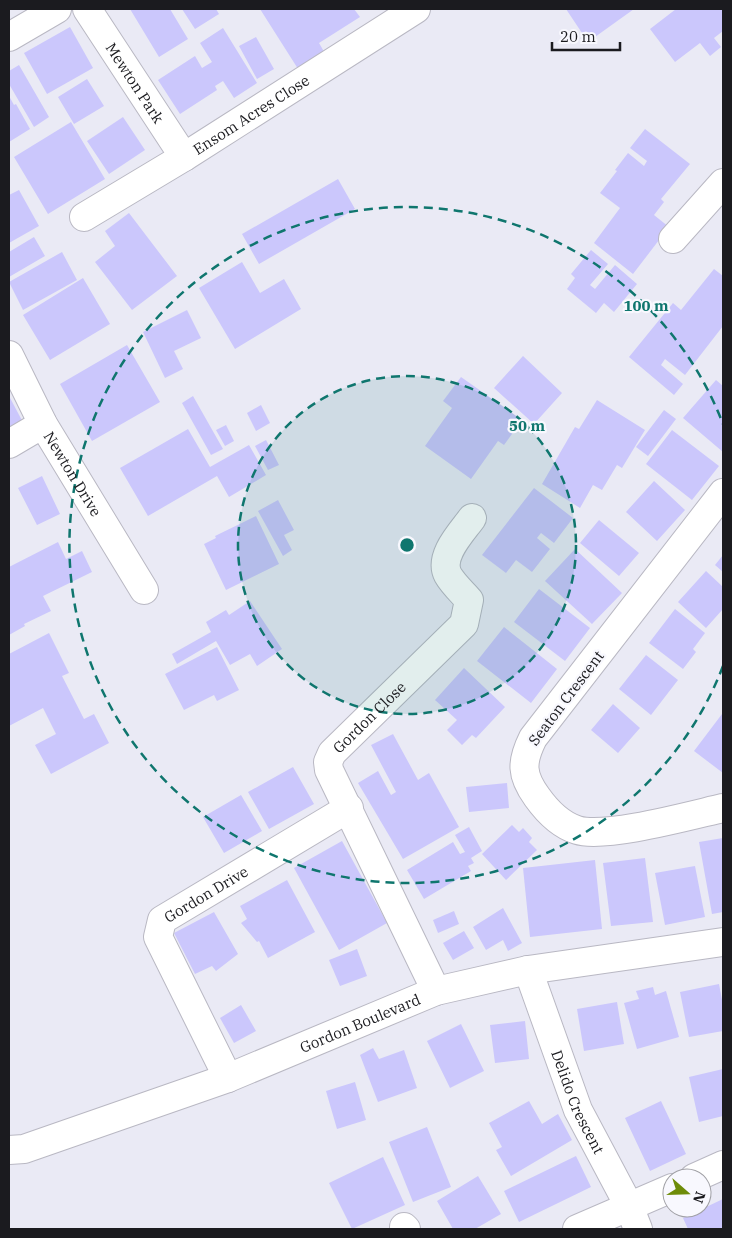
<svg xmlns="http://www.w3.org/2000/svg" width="732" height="1238" font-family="'IBM Plex Serif',serif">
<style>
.building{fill:#cbc7fc}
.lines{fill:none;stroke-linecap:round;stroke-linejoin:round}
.minor-casing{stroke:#b9b8c3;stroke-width:30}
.minor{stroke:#fff;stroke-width:28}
.ring{fill:none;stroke:#0f766e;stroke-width:2.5;stroke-dasharray:9 6}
.labels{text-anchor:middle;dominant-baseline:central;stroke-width:4.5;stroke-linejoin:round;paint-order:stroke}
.street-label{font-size:15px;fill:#1b1b1f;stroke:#f8f8fe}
.centre{fill:#0f766e;stroke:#f8f8fe;stroke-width:2.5}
.ring-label{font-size:15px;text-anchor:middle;font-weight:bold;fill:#0f766e;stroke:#f8f8fe;stroke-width:4.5;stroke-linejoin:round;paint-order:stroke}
</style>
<rect width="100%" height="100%" fill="#eaeaf5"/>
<path class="building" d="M130 9H170L188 39 159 57Z
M182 9H216L219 14 195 29Z
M260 9H354L360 17 319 43 326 55 300 72Z
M566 9H634L588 42Z
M676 9H723V31L714 38 721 47 710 56 700 43 675 62 650 29Z
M70 27 93 68 47 94 24 53Z
M223 28 257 83 234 98 223 81 215 86 217 90 180 114 158 80 195 56 202 68 212 62 200 43Z
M256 37 274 69 257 79 239 46Z
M19 65 49 117 34 127 9 84V71Z
M87 79 104 106 74 124 58 97Z
M9 96 14 105 16 104 30 129 9 142Z
M123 117 145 150 109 174 87 141Z
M71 122 105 179 48 214 14 157Z
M645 129 690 164 661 199 664 202 654 215 669 227 633 274 594 243 620 208 600 193 617 171 615 170 628 153 644 166 647 161 630 148Z
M338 179 355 209 259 264 242 234Z
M19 190 39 226 9 243V195Z
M129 213 177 276 132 310 95 262 115 246 105 231Z
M34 237 45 256 9 277V252Z
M591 250 608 264 590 285 595 289 615 265 637 284 614 312 604 303 596 313 567 289 575 278 571 274Z
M62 252 77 280 23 310 9 282Z
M242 262 260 293 284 279 301 309 235 349 199 288Z
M714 269 723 276V326L685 375 665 359 661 365 683 384 674 395 629 357 673 303 681 310Z
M83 278 110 324 50 360 23 315Z
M187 310 201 338 174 351 183 369 165 378 143 332Z
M127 345 160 402 92 441 60 384Z
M523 356 562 393 534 424 494 388Z
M461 377 522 420 504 445 498 441 471 479 425 446 452 408 443 401Z
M716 380 723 386V452L683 418Z
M9 396 26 428 9 437Z
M193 396 223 449 211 455 182 403Z
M597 400 645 430 622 468 617 465 602 490 593 485 580 508 542 484 575 427 579 429Z
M261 405 270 423 256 431 247 413Z
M664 410 676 419 648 456 636 447Z
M226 425 234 441 225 446 216 430Z
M188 429 210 467 249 445 266 475 229 497 217 476 148 516 120 468Z
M672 430 719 466 692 500 646 464Z
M266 440 279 465 268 470 255 446Z
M42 476 60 514 37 525 18 488Z
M654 481 685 510 657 541 626 512Z
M534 488 573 518 554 543 541 533 537 538 550 549 532 572 516 560 506 573 482 555Z
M278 500 294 530 284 535 292 550 283 556 258 511Z
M256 516 279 564 226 590 204 544 216 538 215 536Z
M599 520 639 553 619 576 580 543Z
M58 542 66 559 82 551 92 572 43 596 51 611 24 624 25 626 9 635V567Z
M575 549 622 593 592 624 545 581Z
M723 555V572L715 565Z
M706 571 723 587V609L706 628 678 602Z
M539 589 590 628 565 661 514 622Z
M250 601 282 649 257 666 250 654 230 665 216 641 177 664 172 654 211 632 206 622 226 610 229 615Z
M675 609 705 633 693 649 696 652 683 669 649 643Z
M504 627 557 669 531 703 477 661Z
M49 633 69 673 62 676 84 719 94 714 109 743 51 774 35 745 56 734 43 708 9 726V654Z
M217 647 239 690 217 701 214 695 184 710 165 674Z
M646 655 678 680 651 715 619 689Z
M464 668 505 707 476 738 472 735 462 745 447 730 457 720 435 700Z
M613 704 640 728 618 753 591 730Z
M722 714 723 715V773L694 751Z
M393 734 418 780 429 773 459 827 403 859 358 783 378 771 391 795 396 792 371 745Z
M293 767 314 804 269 829 248 792Z
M507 783 509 808 469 812 466 787Z
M241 795 262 831 224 853 203 817Z
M512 825 519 832 523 828 532 838 529 842 537 850 506 880 482 854Z
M469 827 482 851 471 858 474 863 468 866 471 871 424 899 407 870 453 842 460 854 465 852 455 835Z
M723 838V912L712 914 699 842Z
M342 841 387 923 339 950 294 868Z
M645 858 653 922 611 926 603 863Z
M595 860 602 929 530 937 523 868Z
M695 866 705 917 665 925 655 873Z
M287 880 315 932 268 958 259 941 257 942 241 923 247 919 240 906Z
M503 908 522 943 508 951 503 940 486 950 473 927Z
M454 911 459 924 438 933 433 920Z
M214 912 238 954 216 971 212 966 195 974 174 933Z
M464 931 474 948 453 960 443 943Z
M357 949 367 976 340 986 329 960Z
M719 984 723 1005V1031L689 1037 680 992Z
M653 987 655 995 666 991 679 1037 637 1049 624 1003 639 999 636 991Z
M617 1002 624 1044 584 1051 577 1009Z
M241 1005 256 1031 234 1043 220 1018Z
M525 1021 529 1059 495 1063 490 1025Z
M461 1024 484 1071 450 1088 427 1041Z
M373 1048 379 1059 404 1050 417 1088 378 1102 360 1055Z
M723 1069V1116L699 1122 689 1077Z
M355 1082 366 1120 337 1129 326 1091Z
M529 1101 542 1124 558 1114 572 1140 511 1176 496 1150 502 1147 489 1123Z
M661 1101 686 1154 650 1171 625 1118Z
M427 1127 451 1187 413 1202 389 1142Z
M576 1156 591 1187 519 1222 504 1191Z
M383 1157 405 1205 352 1229 329 1183Z
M478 1176 501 1214 475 1229H453L437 1201Z
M723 1199V1229H688L683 1218Z"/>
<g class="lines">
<g class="minor-casing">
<g id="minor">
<path id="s1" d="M87 9 184 157"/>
<path d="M9 37 57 9"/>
<path id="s2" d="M84 217 184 157 416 9"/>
<path d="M673 239 723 183"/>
<path id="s3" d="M9 355 43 424 144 590"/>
<path d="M9 444 43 424"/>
<path d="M723 493 533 738C521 762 521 775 537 797 547 811 561 825 577 830 605 839 692 815 723 808"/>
<path id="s4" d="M528 970 578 1110 629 1206 638 1229"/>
<path id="s5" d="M436 991 329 770 328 762 332 753 464 624 469 600C463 593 453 584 448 575 438 556 462 532 472 518"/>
<path id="s6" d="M228 1078 158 937 162 920 349 808"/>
<path id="s7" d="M9 1150 24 1149 228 1078 436 991 528 970 723 942"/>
<path d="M694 1178 723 1165"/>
<path d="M404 1227 406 1229"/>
<path d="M577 1229 672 1188"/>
</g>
</g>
<use href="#minor" class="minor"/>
</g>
<circle cx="407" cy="545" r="169" fill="#0f766e" fill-opacity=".12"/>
<g class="ring">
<circle cx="407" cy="545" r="169"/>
<path d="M723 666A338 338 0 1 1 723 424"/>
</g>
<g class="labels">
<g class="street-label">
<text stroke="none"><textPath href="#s1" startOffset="88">Mewton Park</textPath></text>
<text stroke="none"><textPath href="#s2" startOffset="196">Ensom Acres Close</textPath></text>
<text stroke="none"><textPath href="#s3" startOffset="135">Newton Drive</textPath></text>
<text transform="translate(566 698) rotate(-53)">Seaton Crescent</text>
<text stroke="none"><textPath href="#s5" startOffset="315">Gordon Close</textPath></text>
<text stroke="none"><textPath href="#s6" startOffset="226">Gordon Drive</textPath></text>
<text stroke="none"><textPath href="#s7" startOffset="374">Gordon Boulevard</textPath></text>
<text stroke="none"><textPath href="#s4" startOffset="141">Delido Crescent</textPath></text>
</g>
</g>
<circle cx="407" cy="545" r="8" class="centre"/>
<g class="ring-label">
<text x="646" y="311">100 m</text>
<text x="527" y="431">50 m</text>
</g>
<rect width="732" height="1238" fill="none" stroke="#1b1b1f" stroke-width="20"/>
<g transform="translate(687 1193) rotate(110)"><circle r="24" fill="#f8f8fe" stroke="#a0a0a5"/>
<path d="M0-4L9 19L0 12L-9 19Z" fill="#6e8c09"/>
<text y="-8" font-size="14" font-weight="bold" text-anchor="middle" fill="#1b1b1f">N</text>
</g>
<path d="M552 42v8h68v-8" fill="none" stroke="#1b1b1f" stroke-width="2.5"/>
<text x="560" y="42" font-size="15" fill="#1b1b1f" stroke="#f8f8fe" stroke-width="4" paint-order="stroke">20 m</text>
</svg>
